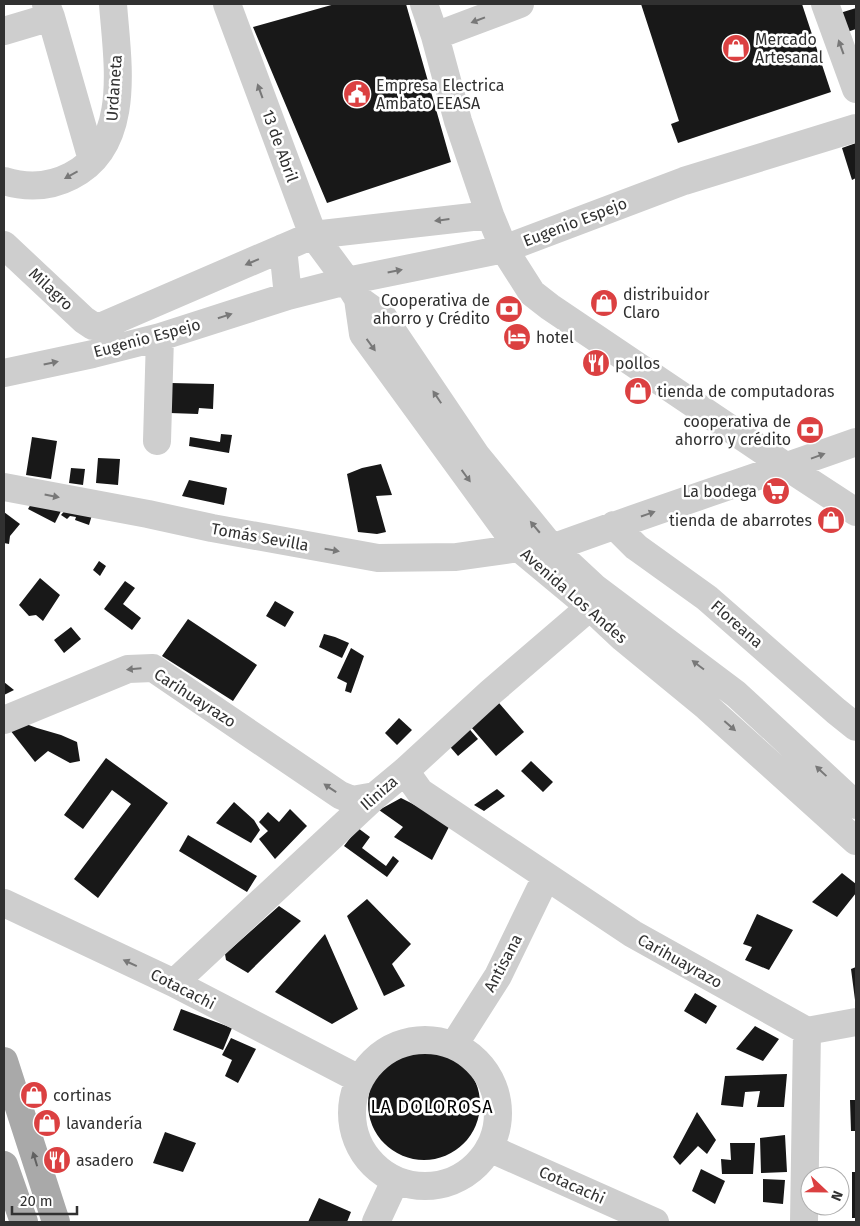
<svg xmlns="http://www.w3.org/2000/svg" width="860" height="1226" font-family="'Fira Sans',sans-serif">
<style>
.building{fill:#181818}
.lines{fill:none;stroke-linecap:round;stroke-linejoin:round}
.minor{stroke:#cecece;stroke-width:28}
.major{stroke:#a9a9a9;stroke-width:28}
.oneway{fill:#787878}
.oneway2{fill:#616161}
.labels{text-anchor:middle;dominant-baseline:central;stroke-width:5;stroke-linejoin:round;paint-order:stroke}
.poi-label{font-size:16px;fill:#313131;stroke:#fff;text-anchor:start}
.street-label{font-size:16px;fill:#313131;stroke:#fff}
.neighbourhood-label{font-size:18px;letter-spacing:1px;fill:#000;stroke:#fff}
</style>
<rect width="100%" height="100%" fill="#fff"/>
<path class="building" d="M335 4H406L451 162 327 203 253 27Z
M641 4H802L831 92 678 143 671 124 679 121Z
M856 8V29L847 32 840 13Z
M856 143V178L852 180 842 148Z
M171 383 214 384 213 409 199 408 198 414 170 413Z
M221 434 232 435 229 453 189 446 190 437 220 442Z
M32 437 57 441 51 479 26 475Z
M98 458 120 459 118 485 96 483Z
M381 464 392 495 376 496 386 532 377 534 358 532 347 474 362 468Z
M71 468 85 469 83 485 69 483Z
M189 480 227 488 224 505 182 496Z
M32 502 63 507 55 523 28 509Z
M66 509 92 515 89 525 75 520 76 517 70 516 67 519 61 515Z
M4 512 20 524 10 536 9 544 4 543Z
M99 561 106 566 100 576 93 570Z
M40 578 60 595 43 621 36 615 29 616 19 605Z
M125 581 135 588 123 604 141 618 132 630 104 609Z
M275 601 294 612 285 627 266 616Z
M188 619 257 665 233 701 162 656Z
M71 627 81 639 64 653 54 640Z
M324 634 335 637 349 643 342 658 319 647Z
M351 648 364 656 351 693 345 691 347 683 337 678Z
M4 682 14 690 4 695Z
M493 696 524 732 496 756 465 720Z
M399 718 412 730 397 745 385 733Z
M15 720 37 728 61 735 77 742 80 761 70 763 48 751 35 762 10 730Z
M465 724 478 739 458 756 445 741Z
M106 758 168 803 98 898 74 879 131 804 112 790 83 829 64 815Z
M531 761 553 782 543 792 521 771Z
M497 789 505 796 484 811 474 805Z
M401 798 451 823 432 860 394 837 403 827 379 810Z
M234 802 254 820 260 830 251 843 216 823Z
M290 809 307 826 275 859 259 839 268 831 259 822 268 812 279 822Z
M358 828 370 837 362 848 386 866 393 856 399 861 387 877 344 846Z
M188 835 257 876 247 892 179 851Z
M842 873 856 884V893L837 917 812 902Z
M367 899 411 944 392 964 405 986 384 996 347 916Z
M279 906 301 921 248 973 226 960 225 954Z
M757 914 793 930 769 970 745 960 752 947 743 944Z
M325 934 358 1009 332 1024 275 992Z
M856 967V999L855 1000 851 969Z
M695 993 717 1006 706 1024 684 1011Z
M181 1009 232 1028 223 1050 173 1030Z
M755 1026 779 1039 763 1061 736 1049Z
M231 1038 256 1049 238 1083 225 1076 232 1060 222 1055Z
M368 1104a56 56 0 1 1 112 0a56 56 0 1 1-112 0Z
M787 1074 784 1107H757L760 1091 745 1092 743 1107 721 1105 725 1076Z
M850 1100H856V1131H851Z
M697 1112 716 1140 707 1154 698 1146 680 1165 673 1157Z
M165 1132 196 1143 183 1172 153 1163Z
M785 1135 787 1172 761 1173 760 1138Z
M730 1143H755L753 1174H722L721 1159 731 1160Z
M701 1169 725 1181 715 1204 692 1191Z
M852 1172H856V1218H852Z
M763 1179 785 1180 783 1204 763 1202Z
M319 1198 351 1212 347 1222H308Z"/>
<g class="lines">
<path class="minor" d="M46 4 51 17 92 160
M227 4 313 235 347 281 358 299 383 317 476 455 552 548 595 588 736 694 856 805
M424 4 435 36 458 121 490 215 504 249 532 293 550 307 787 467 856 512
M825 4 856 89
M4 31 51 17
M435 36 520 4
M4 181C27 188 50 187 71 176 133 145 117 60 113 4
M4 245 84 320 93 326H102L313 235 490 215
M283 248 288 296
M358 299 363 334 519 548 590 607 623 638 707 707 856 841
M4 373 93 354 160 337 288 296 347 281 504 249 684 181 856 128
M157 441 160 337
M4 487 148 514 212 528 378 558 456 557 519 548
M614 525 636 547 707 598 836 711 856 727
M552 548C653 511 755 478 856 442
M4 720 128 669 153 668 340 795 352 800 375 796
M405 771 420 792 633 934 807 1031 804 1222
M4 903 174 983 359 1079
M174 983 375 796 405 771 491 692 590 607
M807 1031 856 1022
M352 1113a73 73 0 1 1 146 0a73 73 0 1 1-146 0Z
M454 1045 498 976 546 877
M489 1148 655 1222
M376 1222 395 1181"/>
<path class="major" d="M4 1061 56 1222
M4 1165 24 1222"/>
</g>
<defs><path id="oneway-solid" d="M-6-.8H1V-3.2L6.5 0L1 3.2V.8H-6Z" transform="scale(1.25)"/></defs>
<g class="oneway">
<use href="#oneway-solid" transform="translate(478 20) rotate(159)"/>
<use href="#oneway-solid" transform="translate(841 47) rotate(-110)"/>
<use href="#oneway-solid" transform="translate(260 91) rotate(-110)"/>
<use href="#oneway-solid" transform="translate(71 175) rotate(151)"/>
<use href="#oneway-solid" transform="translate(442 220) rotate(173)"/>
<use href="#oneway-solid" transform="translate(252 262) rotate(157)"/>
<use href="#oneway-solid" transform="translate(395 271) rotate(-11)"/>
<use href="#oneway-solid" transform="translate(225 316) rotate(-18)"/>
<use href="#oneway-solid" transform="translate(371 345) rotate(54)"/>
<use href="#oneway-solid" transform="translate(51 363) rotate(-12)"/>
<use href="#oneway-solid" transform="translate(437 397) rotate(-124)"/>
<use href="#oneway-solid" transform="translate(818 456) rotate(-20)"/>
<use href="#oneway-solid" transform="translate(466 476) rotate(54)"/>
<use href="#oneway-solid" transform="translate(52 496) rotate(11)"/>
<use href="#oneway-solid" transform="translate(648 514) rotate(-19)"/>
<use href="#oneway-solid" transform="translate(535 527) rotate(-130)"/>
<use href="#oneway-solid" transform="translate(332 550) rotate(10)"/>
<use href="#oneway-solid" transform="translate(698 665) rotate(-143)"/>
<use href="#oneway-solid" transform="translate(134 669) rotate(175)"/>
<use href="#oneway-solid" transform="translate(730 726) rotate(41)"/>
<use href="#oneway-solid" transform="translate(821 771) rotate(-137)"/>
<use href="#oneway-solid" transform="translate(330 788) rotate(-146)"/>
<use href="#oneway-solid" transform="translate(130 963) rotate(-155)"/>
</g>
<use class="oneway2" href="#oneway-solid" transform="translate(35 1159) rotate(-107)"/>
<defs>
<g id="shop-disc" transform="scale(1.4375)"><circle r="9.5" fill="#db4041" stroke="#fff"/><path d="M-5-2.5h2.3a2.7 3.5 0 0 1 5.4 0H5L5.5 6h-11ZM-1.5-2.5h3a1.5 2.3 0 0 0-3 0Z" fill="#fff"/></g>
<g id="civic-disc" transform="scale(1.4375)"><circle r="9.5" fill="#db4041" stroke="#fff"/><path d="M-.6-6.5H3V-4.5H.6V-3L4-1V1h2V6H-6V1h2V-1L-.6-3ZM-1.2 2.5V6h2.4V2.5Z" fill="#fff"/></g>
<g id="bank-disc" transform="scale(1.4375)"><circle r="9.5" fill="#db4041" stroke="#fff"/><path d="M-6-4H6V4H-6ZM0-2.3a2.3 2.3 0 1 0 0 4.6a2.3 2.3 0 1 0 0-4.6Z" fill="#fff"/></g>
<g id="hotel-disc" transform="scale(1.4375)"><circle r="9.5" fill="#db4041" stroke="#fff"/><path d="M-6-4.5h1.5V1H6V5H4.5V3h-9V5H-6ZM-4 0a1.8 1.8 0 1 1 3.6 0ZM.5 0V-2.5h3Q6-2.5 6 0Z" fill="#fff"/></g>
<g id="restaurant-disc" transform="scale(1.4375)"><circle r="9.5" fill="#db4041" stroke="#fff"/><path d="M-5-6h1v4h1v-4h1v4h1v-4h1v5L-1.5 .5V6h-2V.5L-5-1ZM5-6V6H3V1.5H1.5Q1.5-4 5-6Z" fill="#fff"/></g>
<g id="supermarket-disc" transform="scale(1.4375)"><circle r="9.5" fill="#db4041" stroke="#fff"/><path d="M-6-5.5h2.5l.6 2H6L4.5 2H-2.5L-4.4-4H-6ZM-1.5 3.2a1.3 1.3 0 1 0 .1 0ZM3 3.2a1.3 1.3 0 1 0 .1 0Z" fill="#fff"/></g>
</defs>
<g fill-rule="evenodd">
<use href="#shop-disc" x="736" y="48"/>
<use href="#civic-disc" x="357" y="94"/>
<use href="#shop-disc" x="604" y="303"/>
<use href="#bank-disc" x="509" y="309"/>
<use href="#hotel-disc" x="517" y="337"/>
<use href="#restaurant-disc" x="596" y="363"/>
<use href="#shop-disc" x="638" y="391"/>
<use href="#bank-disc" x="810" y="430"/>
<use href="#supermarket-disc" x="776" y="491"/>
<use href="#shop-disc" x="831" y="520"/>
<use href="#shop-disc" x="34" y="1095"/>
<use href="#shop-disc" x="47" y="1123"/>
<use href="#restaurant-disc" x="57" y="1160"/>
</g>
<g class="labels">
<g class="poi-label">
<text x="755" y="39">Mercado<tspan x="755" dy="18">Artesanal</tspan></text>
<text x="376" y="85">Empresa Electrica<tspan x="376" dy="18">Ambato EEASA</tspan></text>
<text x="623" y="294">distribuidor<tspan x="623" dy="18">Claro</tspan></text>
<text x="490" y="300" text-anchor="end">Cooperativa de<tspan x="490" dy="18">ahorro y Crédito</tspan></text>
<text x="536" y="337">hotel</text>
<text x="615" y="363">pollos</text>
<text x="657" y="391">tienda de computadoras</text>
<text x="791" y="421" text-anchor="end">cooperativa de<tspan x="791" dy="18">ahorro y crédito</tspan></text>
<text x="757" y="491" text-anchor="end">La bodega</text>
<text x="812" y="520" text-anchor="end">tienda de abarrotes</text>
<text x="53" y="1095">cortinas</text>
<text x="66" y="1123">lavandería</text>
<text x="76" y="1160">asadero</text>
</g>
<g class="street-label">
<text transform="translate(114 88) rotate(-86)">Urdaneta</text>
<text transform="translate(280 146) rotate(70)">13 de Abril</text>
<text transform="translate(575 222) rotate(-21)">Eugenio Espejo</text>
<text transform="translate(51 289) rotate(43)">Milagro</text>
<text transform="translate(147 338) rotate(-15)">Eugenio Espejo</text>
<text transform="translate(260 537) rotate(10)">Tomás Sevilla</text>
<text transform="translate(574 596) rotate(41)">Avenida Los Andes</text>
<text transform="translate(737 624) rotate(41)">Floreana</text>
<text transform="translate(195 698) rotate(33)">Carihuayrazo</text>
<text transform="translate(379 793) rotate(-41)">Iliniza</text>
<text transform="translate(680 961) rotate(29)">Carihuayrazo</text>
<text transform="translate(503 963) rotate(-62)">Antisana</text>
<text transform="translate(183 989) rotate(27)">Cotacachi</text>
<text transform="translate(572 1185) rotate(24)">Cotacachi</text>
</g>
<g class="neighbourhood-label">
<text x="432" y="1107">LA DOLOROSA</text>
</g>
</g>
<rect width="860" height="1226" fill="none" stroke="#313131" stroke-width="10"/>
<g transform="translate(825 1191) rotate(112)"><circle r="24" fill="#ffffff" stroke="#adadad"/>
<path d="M0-4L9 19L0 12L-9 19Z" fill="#db4041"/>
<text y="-8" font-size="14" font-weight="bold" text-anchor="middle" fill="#313131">N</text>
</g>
<path d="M12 1206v8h65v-8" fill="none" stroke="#313131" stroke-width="2.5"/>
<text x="20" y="1206" font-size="15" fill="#313131" stroke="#ffffff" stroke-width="4" paint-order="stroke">20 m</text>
</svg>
